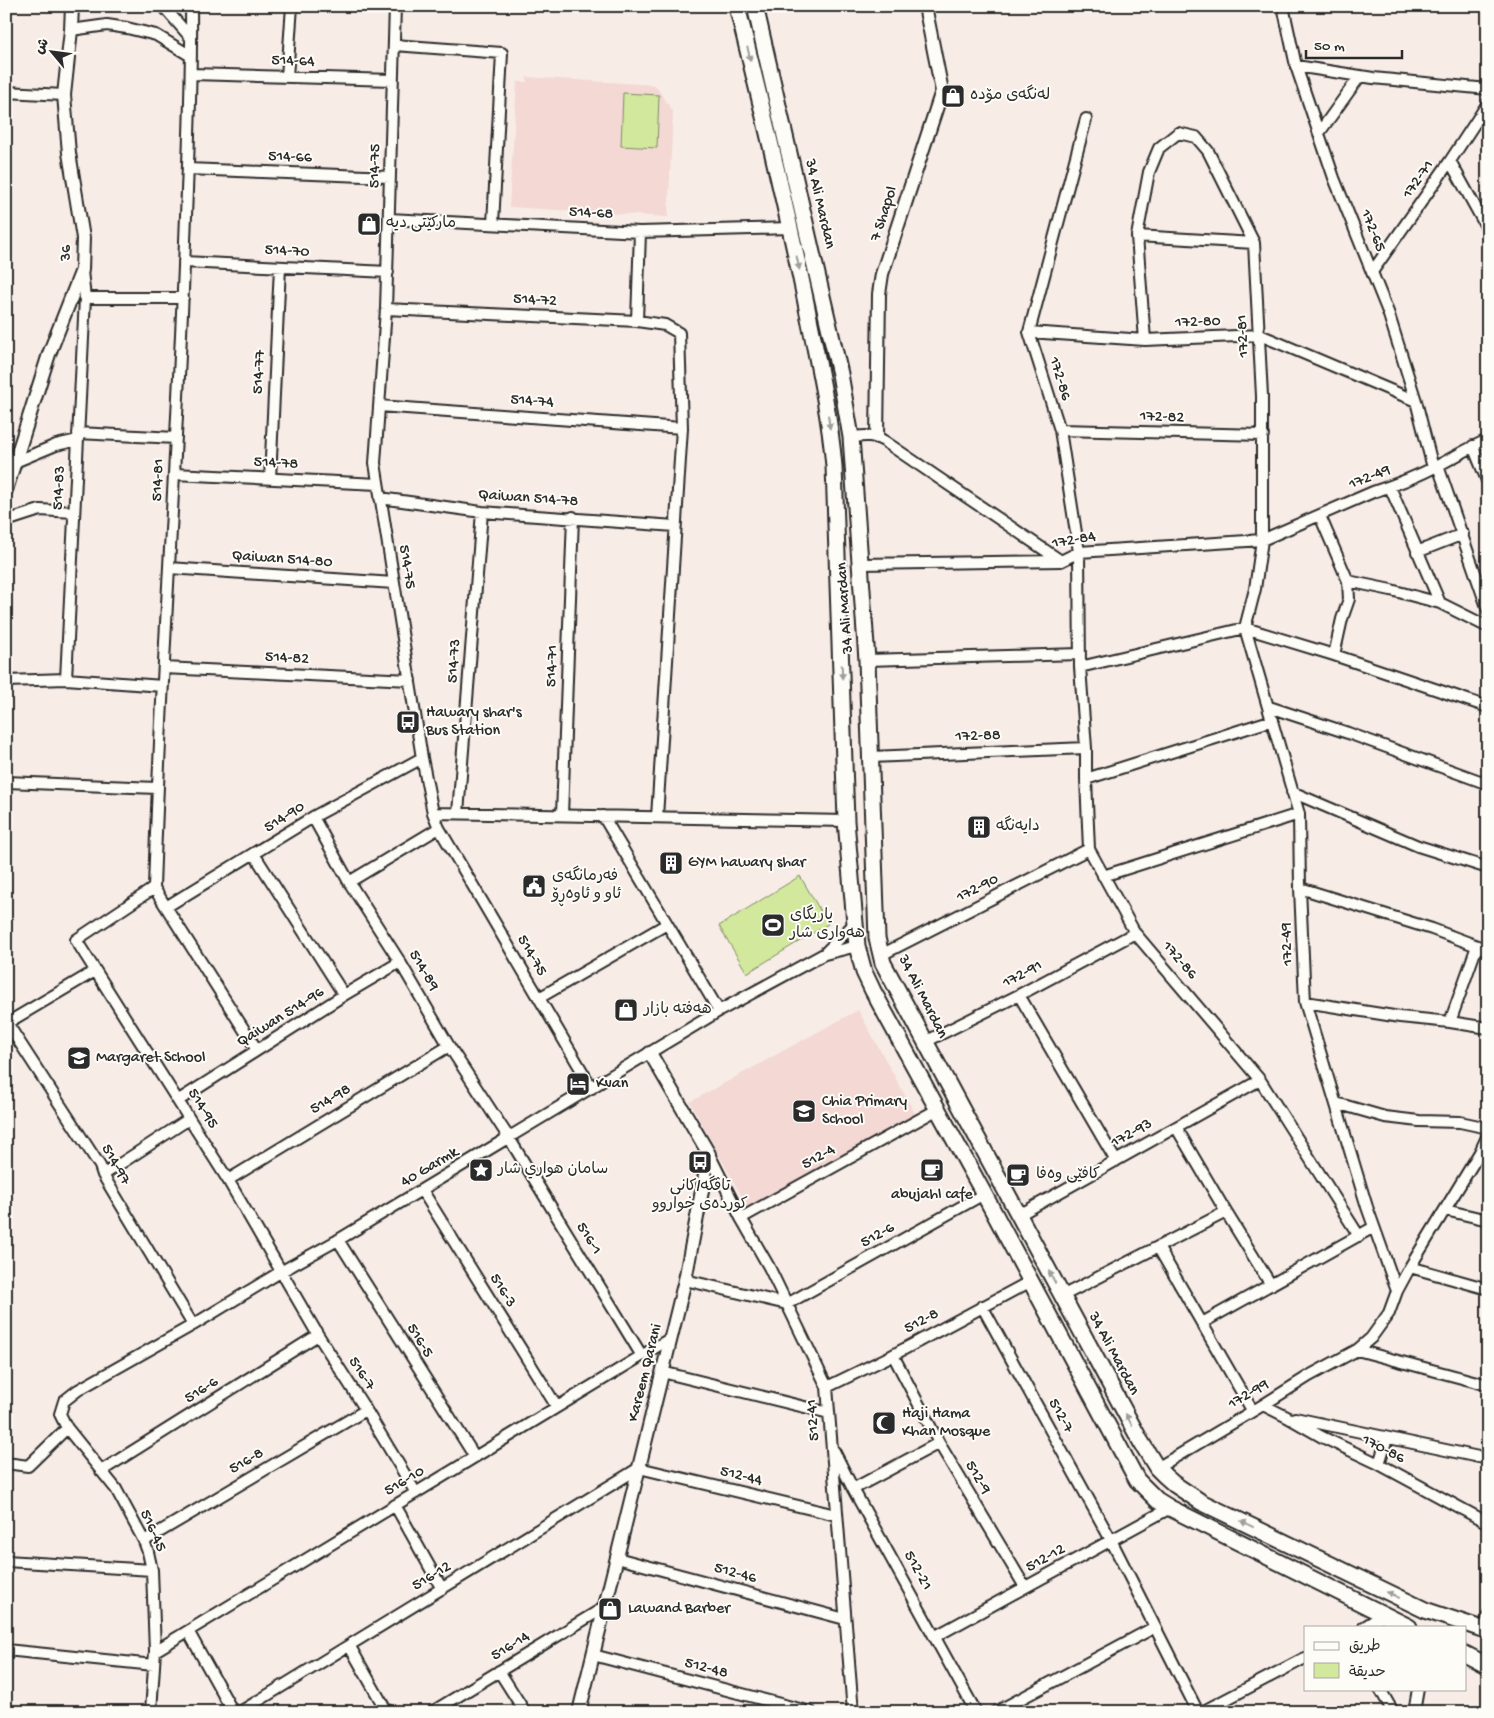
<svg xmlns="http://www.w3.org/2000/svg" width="1494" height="1718" font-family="'Gochi Hand','Playpen Sans Arabic',sans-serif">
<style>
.built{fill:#f3d8d4}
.green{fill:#d1e89d;stroke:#7e8a64}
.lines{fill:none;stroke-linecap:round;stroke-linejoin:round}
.minor-casing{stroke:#2b2b2b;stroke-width:14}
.tertiary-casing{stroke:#2b2b2b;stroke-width:16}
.secondary-casing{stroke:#2b2b2b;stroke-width:19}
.minor{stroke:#fdfcf7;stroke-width:10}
.tertiary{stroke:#fdfcf7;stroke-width:12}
.secondary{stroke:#fdfcf7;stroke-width:15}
.oneway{fill:#9e9e9b}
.labels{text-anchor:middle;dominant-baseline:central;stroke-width:4;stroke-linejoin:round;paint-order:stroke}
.street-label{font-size:16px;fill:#2b2b2b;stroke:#fdfcf7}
.poi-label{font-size:16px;fill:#2b2b2b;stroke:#fdfcf7;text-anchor:start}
</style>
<rect width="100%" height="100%" fill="#f8ece7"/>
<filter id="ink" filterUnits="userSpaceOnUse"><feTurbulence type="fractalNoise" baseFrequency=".02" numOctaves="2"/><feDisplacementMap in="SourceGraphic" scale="10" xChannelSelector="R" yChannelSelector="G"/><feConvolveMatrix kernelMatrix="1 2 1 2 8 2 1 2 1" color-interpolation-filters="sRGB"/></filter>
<g filter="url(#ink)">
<path class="built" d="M527 77 655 85 673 112 668 217 509 207 517 82H527Z
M858 1010 918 1119 748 1208 690 1102Z"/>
<path class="green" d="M623 93 659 95 657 148 621 146Z
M800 876 828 924 747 973 719 926Z"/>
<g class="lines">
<g class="minor-casing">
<path id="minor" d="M163 6 191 38
M395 6 386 309 375 463 422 758 433 813 439 828 592 1088
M1283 6 1296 66 1334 178 1388 312 1416 401 1433 468
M71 30 107 25 127 28 156 35 191 56
M394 45 502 53 493 224
M1296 66 1373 78 1488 89
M192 74 393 80
M287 77 292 6
M6 92 64 95
M1086 119 1029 332 1060 430 1079 552 1080 667 1086 748V779L1089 849 1135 933 1260 1080 1359 1236
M1319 133 1360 76
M1450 161 1488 230
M188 169 390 177
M389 219 640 232 790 228
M1137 236 1254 243
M184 262 388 272
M1372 272 1450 161 1488 103
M85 298H183
M386 309 637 321 665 325 679 333 682 428 657 817
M637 321 640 232
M1029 332 1145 340 1260 335 1416 401
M1145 340 1137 236 1149 172 1159 148 1178 133 1196 137 1208 151 1254 243 1262 396V540L1255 589 1245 628 1299 814 1300 888 1305 1002 1367 1207 1397 1291
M379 406 682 428
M1060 430 1263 435
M78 433 176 438
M851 437C863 436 873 434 884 441L1061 561
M1473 446 1488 483
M15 462 56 445 78 440
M1438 466 1488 610
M174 474 378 484
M270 479 280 267
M1390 487 1440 603
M380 498 482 512 675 526
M1320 516 1348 581 1349 599 1342 619 1334 655
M6 521 40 510 74 512
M1417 552 1463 534
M861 564 1061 561 1079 552 1262 540 1373 492C1395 485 1418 476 1439 465 1455 457 1470 447 1488 440
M169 568 394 583
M1348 581 1391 590 1440 603 1488 627
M867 660 1080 654
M1080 667 1245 628 1334 655 1488 707
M164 668 410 680
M66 679 85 298 82 271
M6 681 66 679 163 686
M1269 707 1348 733 1488 784
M871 757 1086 748
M1086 779 1273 720
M6 782 157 788
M1292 792 1418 846 1488 868
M433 813 846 821
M458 813 482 512
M562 815 573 517
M603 816 719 1011
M313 817 349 882 400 962 449 1046 509 1138 642 1356
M254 854 344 995
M1103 876 1299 814
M349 882 439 828
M154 888C161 672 177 457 185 241 188 163 192 85 191 6
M154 888 76 940 228 1180 318 1335 366 1410 416 1493
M154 888 257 1050
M1300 888 1432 929 1488 950
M166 907 313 817 422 758
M825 954 857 946
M881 955 1089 849
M95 971 7 1023 100 1166 103 1175 193 1325
M1019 995 1116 1161
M539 998 667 924
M1305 1002 1400 1017 1450 1022 1477 946
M1450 1022 1488 1028
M925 1042 1019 995 1135 933
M179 1100 344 995 400 962
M1336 1103 1385 1117 1419 1121 1460 1122 1488 1128
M1176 1127 1226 1212 1271 1285
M709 1154 741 1218 769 1267 827 1387 853 1712
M103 1175 189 1119
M228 1180 449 1046
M422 1190 557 1407
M1445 1210 1488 1220
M1019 1215 1260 1080
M741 1218 938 1109
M338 1240 475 1457
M1158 1247 1252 1410
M1410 1267 1488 1289
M685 1280 787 1304 984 1194
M1062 1296 1226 1212
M982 1306 1111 1540 1198 1712
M1202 1323 1374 1227
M1357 1350 1488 1385
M893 1355 939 1443 1025 1587
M662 1372 829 1413
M827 1387 893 1355 1031 1281
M1263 1405 1287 1417 1322 1437 1379 1464 1488 1523
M1295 1418 1488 1459
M834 1451 853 1489 976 1712
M6 1463 28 1466 67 1428
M1379 1464 1387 1438
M1157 1468 1263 1405 1309 1376 1357 1350 1371 1338 1389 1313 1397 1291 1410 1267 1480 1152 1488 1135
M101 1471 318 1335
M853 1489 939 1443
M395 1505 442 1589
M144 1541 366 1410
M617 1558 845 1619
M6 1561 152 1570
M1364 1627 1385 1614
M1485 1630 1488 1615
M188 1631 233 1712
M936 1636 1170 1508
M349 1645 387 1712
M6 1650 154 1665
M155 1651 671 1338
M593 1655 811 1712
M499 1671 525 1712
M1380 1689 1393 1712
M151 1712 155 1651 152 1570 148 1552 144 1541 116 1489 67 1428 60 1414 64 1401 78 1390 193 1325 282 1271 338 1240 719 1011 824 954 854 924
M240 1712 639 1468 836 1515
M432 1712 605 1607
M996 1712 1155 1627
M1202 1712 1305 1658
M1414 1712 1418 1689"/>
</g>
<g class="tertiary-casing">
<path id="tertiary" d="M877 437 879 294 882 274 942 91 925 6
M6 490 49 354 82 270 83 238 69 153 64 95 71 30 72 6
M579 1712 685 1280 709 1154 650 1053"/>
</g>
<g class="secondary-casing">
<path id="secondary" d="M737 6C761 103 785 200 805 298 816 354 829 409 834 466L846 821 857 946 864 972 873 991 984 1194 1137 1480 1157 1500 1170 1508 1409 1627
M755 6 840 374 851 437 867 660 877 938 883 963 1141 1442 1157 1468 1165 1476 1174 1484 1201 1502 1425 1610 1488 1631
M1465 1654 1488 1666"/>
</g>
<use href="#minor" class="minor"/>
<use href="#tertiary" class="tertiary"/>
<use href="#secondary" class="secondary"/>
</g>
<defs><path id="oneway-solid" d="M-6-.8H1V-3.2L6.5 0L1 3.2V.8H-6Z" transform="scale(1.25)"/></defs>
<g class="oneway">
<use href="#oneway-solid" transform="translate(749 54) rotate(77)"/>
<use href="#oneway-solid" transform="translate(798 263) rotate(78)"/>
<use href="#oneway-solid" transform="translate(829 422) rotate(82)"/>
<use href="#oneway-solid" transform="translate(842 672) rotate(88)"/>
<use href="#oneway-solid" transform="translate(1052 1277) rotate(-118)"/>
<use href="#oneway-solid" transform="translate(1129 1420) rotate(-118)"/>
<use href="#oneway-solid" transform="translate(1247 1524) rotate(-154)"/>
<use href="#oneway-solid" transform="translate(1393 1595) rotate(-155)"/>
</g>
</g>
<defs>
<g id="shop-square" transform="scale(1.25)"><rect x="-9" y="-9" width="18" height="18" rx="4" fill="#2b2b2b" stroke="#fdfcf7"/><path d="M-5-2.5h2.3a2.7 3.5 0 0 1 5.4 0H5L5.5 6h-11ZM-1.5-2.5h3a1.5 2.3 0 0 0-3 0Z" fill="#fff"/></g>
<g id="bus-square" transform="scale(1.25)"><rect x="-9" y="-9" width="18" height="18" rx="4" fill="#2b2b2b" stroke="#fdfcf7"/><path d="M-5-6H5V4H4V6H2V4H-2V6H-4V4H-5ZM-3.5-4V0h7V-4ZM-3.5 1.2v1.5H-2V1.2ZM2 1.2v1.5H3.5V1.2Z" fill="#fff"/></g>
<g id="building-square" transform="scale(1.25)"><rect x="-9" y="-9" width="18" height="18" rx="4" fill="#2b2b2b" stroke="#fdfcf7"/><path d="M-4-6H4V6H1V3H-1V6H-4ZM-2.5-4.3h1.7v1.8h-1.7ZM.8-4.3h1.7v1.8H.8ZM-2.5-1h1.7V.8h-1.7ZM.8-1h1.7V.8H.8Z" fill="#fff"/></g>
<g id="civic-square" transform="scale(1.25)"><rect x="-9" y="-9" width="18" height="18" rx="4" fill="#2b2b2b" stroke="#fdfcf7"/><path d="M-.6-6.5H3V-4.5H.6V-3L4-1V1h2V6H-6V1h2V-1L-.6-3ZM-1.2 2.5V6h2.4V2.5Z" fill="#fff"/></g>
<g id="stadium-square" transform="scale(1.25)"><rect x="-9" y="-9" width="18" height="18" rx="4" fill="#2b2b2b" stroke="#fdfcf7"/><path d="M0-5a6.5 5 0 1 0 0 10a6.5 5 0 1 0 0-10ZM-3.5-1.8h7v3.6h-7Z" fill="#fff"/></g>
<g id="school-square" transform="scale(1.25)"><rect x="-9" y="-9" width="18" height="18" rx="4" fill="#2b2b2b" stroke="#fdfcf7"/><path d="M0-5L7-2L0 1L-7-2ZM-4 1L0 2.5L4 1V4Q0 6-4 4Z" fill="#fff"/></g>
<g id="hotel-square" transform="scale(1.25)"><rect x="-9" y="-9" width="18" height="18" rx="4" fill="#2b2b2b" stroke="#fdfcf7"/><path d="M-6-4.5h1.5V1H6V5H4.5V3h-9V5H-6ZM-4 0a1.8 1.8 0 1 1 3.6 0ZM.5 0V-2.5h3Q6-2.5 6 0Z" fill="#fff"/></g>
<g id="sight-square" transform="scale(1.25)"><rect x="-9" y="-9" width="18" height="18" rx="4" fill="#2b2b2b" stroke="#fdfcf7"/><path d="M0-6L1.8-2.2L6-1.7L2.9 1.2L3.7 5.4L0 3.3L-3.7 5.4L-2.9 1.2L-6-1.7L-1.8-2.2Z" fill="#fff"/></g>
<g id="cafe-square" transform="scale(1.25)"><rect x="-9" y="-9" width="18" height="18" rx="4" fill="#2b2b2b" stroke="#fdfcf7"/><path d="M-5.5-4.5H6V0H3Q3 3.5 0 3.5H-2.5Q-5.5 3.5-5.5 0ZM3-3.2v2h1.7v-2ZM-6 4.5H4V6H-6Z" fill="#fff"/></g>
<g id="mosque-square" transform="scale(1.25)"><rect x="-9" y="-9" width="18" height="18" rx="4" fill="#2b2b2b" stroke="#fdfcf7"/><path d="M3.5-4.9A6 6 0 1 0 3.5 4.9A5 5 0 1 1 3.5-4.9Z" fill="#fff"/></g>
</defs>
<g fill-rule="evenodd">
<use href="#shop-square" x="953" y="96"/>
<use href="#shop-square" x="369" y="224"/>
<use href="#bus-square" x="408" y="722"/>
<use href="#building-square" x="979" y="827"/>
<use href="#building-square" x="671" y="863"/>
<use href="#civic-square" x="534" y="886"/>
<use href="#stadium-square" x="773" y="925"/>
<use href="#shop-square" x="626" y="1010"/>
<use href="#school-square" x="79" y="1058"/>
<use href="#hotel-square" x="578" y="1084"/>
<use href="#school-square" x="804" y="1111"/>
<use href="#bus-square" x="700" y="1162"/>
<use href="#sight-square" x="481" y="1170"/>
<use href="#cafe-square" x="932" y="1170"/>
<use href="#cafe-square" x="1018" y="1175"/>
<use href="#mosque-square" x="884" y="1423"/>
<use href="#shop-square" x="610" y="1609"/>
</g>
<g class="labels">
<g class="street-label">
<text transform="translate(293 62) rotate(2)">514-64</text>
<text transform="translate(290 158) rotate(2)">514-66</text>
<text transform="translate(376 166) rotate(-89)">514-75</text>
<text transform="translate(1419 180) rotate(-55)">172-71</text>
<text transform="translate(819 204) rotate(77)">34 Ali Mardan</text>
<text transform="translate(591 214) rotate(3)">514-68</text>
<text transform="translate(885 214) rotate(-72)">7 Shapol</text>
<text transform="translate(1372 231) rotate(68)">172-65</text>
<text transform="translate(287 252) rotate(3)">514-70</text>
<text transform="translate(67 253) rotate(-88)">36</text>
<text transform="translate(535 301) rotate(3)">514-72</text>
<text transform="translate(1198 323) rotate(-2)">172-80</text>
<text transform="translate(1244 336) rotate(-93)">172-81</text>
<text transform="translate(260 372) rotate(-87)">514-77</text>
<text transform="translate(1059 379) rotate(73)">172-86</text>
<text transform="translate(532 402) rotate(4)">514-74</text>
<text transform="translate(1162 418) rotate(2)">172-82</text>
<text transform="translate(276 464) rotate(3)">514-78</text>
<text transform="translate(1370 478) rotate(-22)">172-49</text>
<text transform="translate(159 480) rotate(-87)">514-81</text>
<text transform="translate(60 488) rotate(-87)">514-83</text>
<text transform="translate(528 499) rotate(4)">Qaiwan 514-78</text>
<text transform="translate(1074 541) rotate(-10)">172-84</text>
<text transform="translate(282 560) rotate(4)">Qaiwan 514-80</text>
<text transform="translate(406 567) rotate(81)">514-75</text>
<text transform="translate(846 608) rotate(-94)">34 Ali Mardan</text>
<text transform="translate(287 659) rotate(3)">514-82</text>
<text transform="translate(455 661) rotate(-86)">514-73</text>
<text transform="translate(553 666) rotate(-88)">514-71</text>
<text transform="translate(978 737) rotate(-2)">172-88</text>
<text transform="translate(285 818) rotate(-32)">514-90</text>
<text transform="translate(978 889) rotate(-27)">172-90</text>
<text transform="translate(1288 944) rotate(-93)">172-49</text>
<text transform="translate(531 956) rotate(60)">514-75</text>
<text transform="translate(1179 961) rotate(49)">172-86</text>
<text transform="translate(423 971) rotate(59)">514-89</text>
<text transform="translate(1023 975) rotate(-28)">172-91</text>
<text transform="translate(922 997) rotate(63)">34 Ali Mardan</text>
<text transform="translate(281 1018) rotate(-32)">Qaiwan 514-96</text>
<text transform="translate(331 1100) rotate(-31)">514-98</text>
<text transform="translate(202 1109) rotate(58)">514-95</text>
<text transform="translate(1132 1134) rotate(-29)">172-93</text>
<text transform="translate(819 1158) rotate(-29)">512-4</text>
<text transform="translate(115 1165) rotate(60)">514-97</text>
<text transform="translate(430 1168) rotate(-31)">40 Garmk</text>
<text transform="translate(878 1236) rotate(-29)">512-6</text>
<text transform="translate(588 1239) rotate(58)">516-1</text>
<text transform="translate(502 1291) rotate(58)">516-3</text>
<text transform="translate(922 1322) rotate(-28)">512-8</text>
<text transform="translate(419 1341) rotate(58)">516-5</text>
<text transform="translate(1113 1354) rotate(62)">34 Ali Mardan</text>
<text transform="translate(646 1373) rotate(-76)">Kareem Qarani</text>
<text transform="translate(361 1374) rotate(57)">516-7</text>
<text transform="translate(202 1391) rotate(-32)">516-6</text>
<text transform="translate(1249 1395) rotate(-31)">172-99</text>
<text transform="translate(1060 1416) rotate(61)">512-7</text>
<text transform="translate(814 1420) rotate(-94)">512-41</text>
<text transform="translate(1383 1450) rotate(27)">170-86</text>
<text transform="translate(247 1462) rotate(-30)">516-8</text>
<text transform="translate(741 1477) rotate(14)">512-44</text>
<text transform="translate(977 1478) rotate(59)">512-9</text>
<text transform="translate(405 1482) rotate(-31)">516-10</text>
<text transform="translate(152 1531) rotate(66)">516-45</text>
<text transform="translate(1046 1559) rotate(-29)">512-12</text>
<text transform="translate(917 1571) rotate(61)">512-21</text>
<text transform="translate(735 1574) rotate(15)">512-46</text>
<text transform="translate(432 1577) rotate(-31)">516-12</text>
<text transform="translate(511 1647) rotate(-31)">516-14</text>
<text transform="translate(706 1669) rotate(15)">512-48</text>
</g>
<g class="poi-label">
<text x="970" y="96">لەنگەی مۆدە</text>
<text x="386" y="224">مارکێتی دیە</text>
<text x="426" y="713">Hawary shar's<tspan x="426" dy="18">Bus Station</tspan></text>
<text x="996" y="827">دایەنگە</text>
<text x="688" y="863">GYM hawary shar</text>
<text x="552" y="877">فەرمانگەی<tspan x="552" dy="18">ئاو و ئاوەڕۆ</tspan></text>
<text x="790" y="916">یاریگای<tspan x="790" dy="18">هەواری شار</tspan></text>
<text x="644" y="1010">هەفتە بازار</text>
<text x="96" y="1058">Margaret School</text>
<text x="596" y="1084">Kvan</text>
<text x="822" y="1102">Chia Primary<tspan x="822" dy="18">School</tspan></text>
<text x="498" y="1170">سامان هواري شار</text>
<text x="1036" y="1175">کافێی وەفا</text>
<text x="700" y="1187" text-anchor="middle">تاڤگە/کانی<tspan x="700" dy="18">کوردەی خواروو</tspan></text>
<text x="932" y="1195" text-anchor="middle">abujahl cafe</text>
<text x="902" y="1414">Haji Hama<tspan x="902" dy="18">Khan Mosque</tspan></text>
<text x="628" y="1609">Lawand Barber</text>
</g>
</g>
<rect width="1494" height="1718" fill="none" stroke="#fdfcf7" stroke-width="25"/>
<rect x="12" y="12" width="1469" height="1693" fill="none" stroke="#2b2b2b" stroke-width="2" filter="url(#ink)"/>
<rect x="1304" y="1626" width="162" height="65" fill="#fdfcf7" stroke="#a9a8a5"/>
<rect x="1314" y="1642" width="25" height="8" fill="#fdfcf7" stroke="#a9a8a5"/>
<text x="1349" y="1650" font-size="15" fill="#2b2b2b">طريق</text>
<rect x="1314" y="1663" width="25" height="15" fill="#d1e89d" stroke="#a9a8a5"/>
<text x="1349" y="1676" font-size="15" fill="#2b2b2b">حديقة</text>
<g transform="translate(52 52) rotate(299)" stroke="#fdfcf7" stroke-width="4" paint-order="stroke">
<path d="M0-4L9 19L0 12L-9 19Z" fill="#2b2b2b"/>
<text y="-8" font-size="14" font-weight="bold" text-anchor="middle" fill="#2b2b2b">ش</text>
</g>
<path d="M1306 50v8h96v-8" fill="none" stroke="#2b2b2b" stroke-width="2.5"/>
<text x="1314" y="50" font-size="15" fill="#2b2b2b" stroke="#fdfcf7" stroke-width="4" paint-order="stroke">50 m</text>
</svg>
